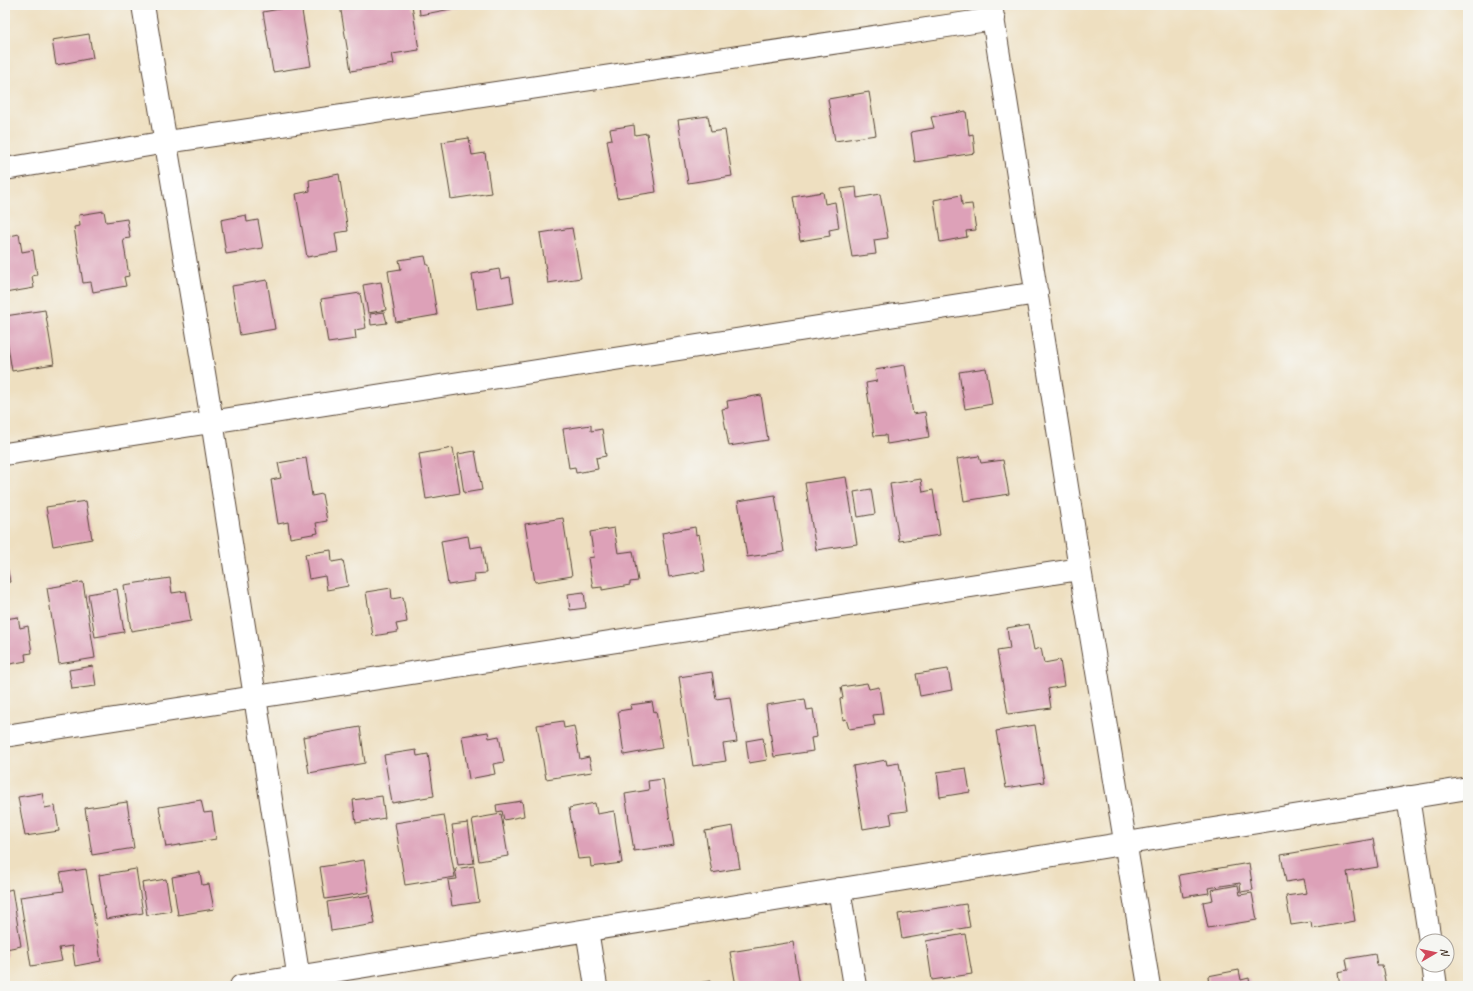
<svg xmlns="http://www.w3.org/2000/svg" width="1473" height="991" font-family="Caveat,sans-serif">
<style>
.building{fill:#dda1b8}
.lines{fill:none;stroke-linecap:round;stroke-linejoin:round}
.minor-casing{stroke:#564536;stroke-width:24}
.minor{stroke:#fff;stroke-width:22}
</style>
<rect width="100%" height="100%" fill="#f6f6f2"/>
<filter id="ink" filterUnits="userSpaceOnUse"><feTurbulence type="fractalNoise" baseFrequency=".025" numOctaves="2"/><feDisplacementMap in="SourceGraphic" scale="8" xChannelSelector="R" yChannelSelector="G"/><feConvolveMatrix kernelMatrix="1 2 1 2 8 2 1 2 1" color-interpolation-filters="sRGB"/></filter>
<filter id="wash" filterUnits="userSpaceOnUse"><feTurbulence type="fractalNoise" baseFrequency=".012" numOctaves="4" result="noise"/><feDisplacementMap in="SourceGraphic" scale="16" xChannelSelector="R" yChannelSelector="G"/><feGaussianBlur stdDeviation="0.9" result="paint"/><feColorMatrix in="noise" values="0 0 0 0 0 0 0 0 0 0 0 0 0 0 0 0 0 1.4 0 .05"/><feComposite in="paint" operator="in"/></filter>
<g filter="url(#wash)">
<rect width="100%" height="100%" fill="#eedfc0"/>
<g id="blocks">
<path class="building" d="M 301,5 L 311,66 L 273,72 L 263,12 Z
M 340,5 L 412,5 L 419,50 L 392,54 L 394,64 L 351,71 Z
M 419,5 L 455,5 L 456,8 L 420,15 Z
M 89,34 L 93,58 L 56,65 L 52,40 Z
M 5,50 L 10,78 L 5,79 Z
M 869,92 L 876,135 L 835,141 L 828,99 Z
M 966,111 L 969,135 L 973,134 L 975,153 L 915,162 L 911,132 L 934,128 L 931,117 Z
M 708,116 L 711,132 L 725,130 L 732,176 L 688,183 L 678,120 Z
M 634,125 L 635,135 L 647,133 L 656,192 L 617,198 L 607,140 L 612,139 L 610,129 Z
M 469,138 L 472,155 L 485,153 L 491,193 L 451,199 L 442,142 Z
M 339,174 L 348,231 L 335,233 L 338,252 L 307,257 L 296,194 L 310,191 L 309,180 Z
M 856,187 L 857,198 L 880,194 L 888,238 L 874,240 L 876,254 L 852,257 L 841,189 Z
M 823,192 L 825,204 L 835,202 L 839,228 L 829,230 L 830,236 L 800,241 L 793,197 Z
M 961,195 L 962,205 L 972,204 L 976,230 L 966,231 L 967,237 L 940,242 L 934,200 Z
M 104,211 L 106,222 L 127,219 L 130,238 L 123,239 L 129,276 L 124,277 L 126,286 L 93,292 L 91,282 L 83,283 L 74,227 L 80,226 L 79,215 Z
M 246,215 L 247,222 L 258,220 L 263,248 L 226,254 L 221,220 Z
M 572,228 L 581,278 L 548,283 L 540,233 Z
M 19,234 L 22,252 L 33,250 L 37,275 L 32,276 L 34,288 L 5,293 L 5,237 Z
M 425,256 L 427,265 L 429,265 L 437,315 L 396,322 L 388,271 L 401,269 L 399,260 Z
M 499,269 L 501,279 L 510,277 L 514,303 L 477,309 L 472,274 Z
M 267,280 L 275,329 L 240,335 L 232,286 Z
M 381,282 L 386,310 L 368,313 L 363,285 Z
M 360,293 L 366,328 L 355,330 L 356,339 L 328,343 L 321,299 Z
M 45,310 L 54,364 L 12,371 L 5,328 L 5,316 Z
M 384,312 L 387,323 L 371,325 L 370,314 Z
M 905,365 L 913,414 L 925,412 L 929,437 L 887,444 L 886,435 L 874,436 L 866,383 L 877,381 L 875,370 Z
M 986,368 L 992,404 L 965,409 L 959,372 Z
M 761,395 L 768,440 L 729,446 L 722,409 L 728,408 L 727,401 Z
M 591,425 L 591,431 L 602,429 L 606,456 L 596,458 L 598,469 L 576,473 L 575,467 L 569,468 L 563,429 Z
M 453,448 L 460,493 L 426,499 L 419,454 Z
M 475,451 L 482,490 L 464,493 L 458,454 Z
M 979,456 L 981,463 L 1003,460 L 1009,494 L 964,501 L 957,459 Z
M 306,458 L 312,496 L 322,494 L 327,521 L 316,523 L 318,533 L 290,538 L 288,522 L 278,524 L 271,480 L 281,478 L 278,463 Z
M 846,477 L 857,544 L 816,550 L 805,483 Z
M 921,479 L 923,492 L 933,490 L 940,535 L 899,541 L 890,484 Z
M 871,489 L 875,514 L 858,517 L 854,492 Z
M 775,495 L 784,552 L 747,557 L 738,501 Z
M 86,501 L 92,539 L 53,546 L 46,507 Z
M 563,518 L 572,576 L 535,582 L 525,524 Z
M 695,527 L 696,535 L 699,534 L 705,571 L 669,577 L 662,533 Z
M 614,528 L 618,553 L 633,551 L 638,581 L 630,582 L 630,585 L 602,590 L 602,587 L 593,588 L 588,558 L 594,557 L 590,532 Z
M 468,536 L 470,548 L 482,546 L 486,573 L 474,574 L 475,581 L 448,585 L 441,541 Z
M 331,550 L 332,562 L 343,560 L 348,586 L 327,590 L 325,576 L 309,579 L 305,554 Z
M 5,556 L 10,582 L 5,583 Z
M 170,578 L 172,593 L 186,591 L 191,621 L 131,631 L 124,585 Z
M 83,582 L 95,658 L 59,664 L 47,588 Z
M 391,588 L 392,599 L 403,597 L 407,622 L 396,624 L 398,632 L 373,636 L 366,592 Z
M 117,589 L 124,632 L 95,637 L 88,594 Z
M 584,592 L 586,608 L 570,610 L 568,594 Z
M 18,617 L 20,628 L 28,626 L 32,653 L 25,654 L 26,661 L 5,665 L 5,619 Z
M 1029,624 L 1034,650 L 1041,648 L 1044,663 L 1060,660 L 1064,686 L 1048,689 L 1051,708 L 1008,714 L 997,651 L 1010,649 L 1007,628 Z
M 93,666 L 96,686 L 72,689 L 69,670 Z
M 948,669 L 952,690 L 920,696 L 916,674 Z
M 712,672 L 716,699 L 730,697 L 737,742 L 723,744 L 726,761 L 693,766 L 679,677 Z
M 867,683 L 869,689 L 879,687 L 883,714 L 873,715 L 875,725 L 849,729 L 846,719 L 843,720 L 840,699 L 843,698 L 841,687 Z
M 805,699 L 807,710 L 813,709 L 817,737 L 811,738 L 813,751 L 774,757 L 766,705 Z
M 652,702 L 654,712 L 656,711 L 662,748 L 624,755 L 618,711 L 631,709 L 630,705 Z
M 563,721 L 564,728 L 574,726 L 580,759 L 589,757 L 592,772 L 546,779 L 537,725 Z
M 1035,725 L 1044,782 L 1006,788 L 996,731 Z
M 360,727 L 365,763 L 309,773 L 303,737 Z
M 488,732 L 489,738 L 499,736 L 504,762 L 493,764 L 495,774 L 469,779 L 462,736 Z
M 763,738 L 767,760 L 749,763 L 746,741 Z
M 416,750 L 417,756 L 428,754 L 434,796 L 392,803 L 384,755 Z
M 886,760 L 887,765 L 899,763 L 907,811 L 890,813 L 892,824 L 863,829 L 853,766 Z
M 966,768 L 970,792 L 940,797 L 937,772 Z
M 663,779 L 674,845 L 634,851 L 625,794 L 649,790 L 648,781 Z
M 42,793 L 45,808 L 55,806 L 59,831 L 25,836 L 18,797 Z
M 382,796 L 385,818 L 356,823 L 353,800 Z
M 201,800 L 204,813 L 212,812 L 216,839 L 166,847 L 159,807 Z
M 522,801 L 524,816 L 504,820 L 502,811 L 497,812 L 496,805 Z
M 127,802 L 134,848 L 92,855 L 85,808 Z
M 595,803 L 597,814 L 614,811 L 622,863 L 591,867 L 590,858 L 578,859 L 569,808 Z
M 501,814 L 508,856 L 479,861 L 472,819 Z
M 444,815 L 455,877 L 405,885 L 395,823 Z
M 468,823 L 474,863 L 458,865 L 452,825 Z
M 733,826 L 740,868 L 712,873 L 705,831 Z
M 1373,839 L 1378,867 L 1347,872 L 1355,921 L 1312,929 L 1311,922 L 1291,925 L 1286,896 L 1307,893 L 1304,879 L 1286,882 L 1281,855 Z
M 364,860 L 369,892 L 325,899 L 320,867 Z
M 1249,863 L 1253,890 L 1241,892 L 1240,883 L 1208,888 L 1209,893 L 1183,897 L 1179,875 Z
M 474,866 L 479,902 L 452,906 L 448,880 L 457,879 L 455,869 Z
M 86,869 L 101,961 L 75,966 L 72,946 L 59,948 L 62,961 L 31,966 L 20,897 L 64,891 L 60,873 Z
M 136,869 L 143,913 L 106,919 L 99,875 Z
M 200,872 L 202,885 L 209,884 L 214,909 L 178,915 L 172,877 Z
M 166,879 L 171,911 L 147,915 L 142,883 Z
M 1238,885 L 1240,895 L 1252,893 L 1257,920 L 1208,928 L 1203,902 L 1213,900 L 1211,890 Z
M 12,889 L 21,946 L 6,949 L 8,956 L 5,957 L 5,891 Z
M 370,895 L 375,924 L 331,931 L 327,902 Z
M 966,904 L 970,927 L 902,939 L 898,914 Z
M 965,934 L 972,974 L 932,980 L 926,941 Z
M 793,942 L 800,986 L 736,986 L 730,952 Z
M 1375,954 L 1377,965 L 1382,965 L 1386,986 L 1340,986 L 1338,972 L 1348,970 L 1346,959 Z
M 1239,970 L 1241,980 L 1249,978 L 1250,986 L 1209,986 L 1208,976 Z
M 711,981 L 712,986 L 684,986 L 684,985 Z"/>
</g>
</g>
<g filter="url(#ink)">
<use href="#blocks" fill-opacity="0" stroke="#564536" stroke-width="1"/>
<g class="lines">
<g class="minor-casing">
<path id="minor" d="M 143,5 L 212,421 L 300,986
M 991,5 L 1080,569 L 1149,986
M 5,169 L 167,142 L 994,19
M 5,454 L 1037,293
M 5,736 L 1080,569
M 1408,797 L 1430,941
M 839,889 L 855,986
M 587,930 L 596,986
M 1433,965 L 1436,986
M 241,986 L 1468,788"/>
</g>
<use href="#minor" class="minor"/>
</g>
</g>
<rect width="1473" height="991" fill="none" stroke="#f6f6f2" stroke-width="20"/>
<g transform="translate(1435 953) rotate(81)"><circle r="19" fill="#f6f6f2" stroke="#aba49d"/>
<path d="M0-3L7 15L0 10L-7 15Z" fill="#d1495b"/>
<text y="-6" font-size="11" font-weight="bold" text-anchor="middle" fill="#3b2a1e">N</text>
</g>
</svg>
